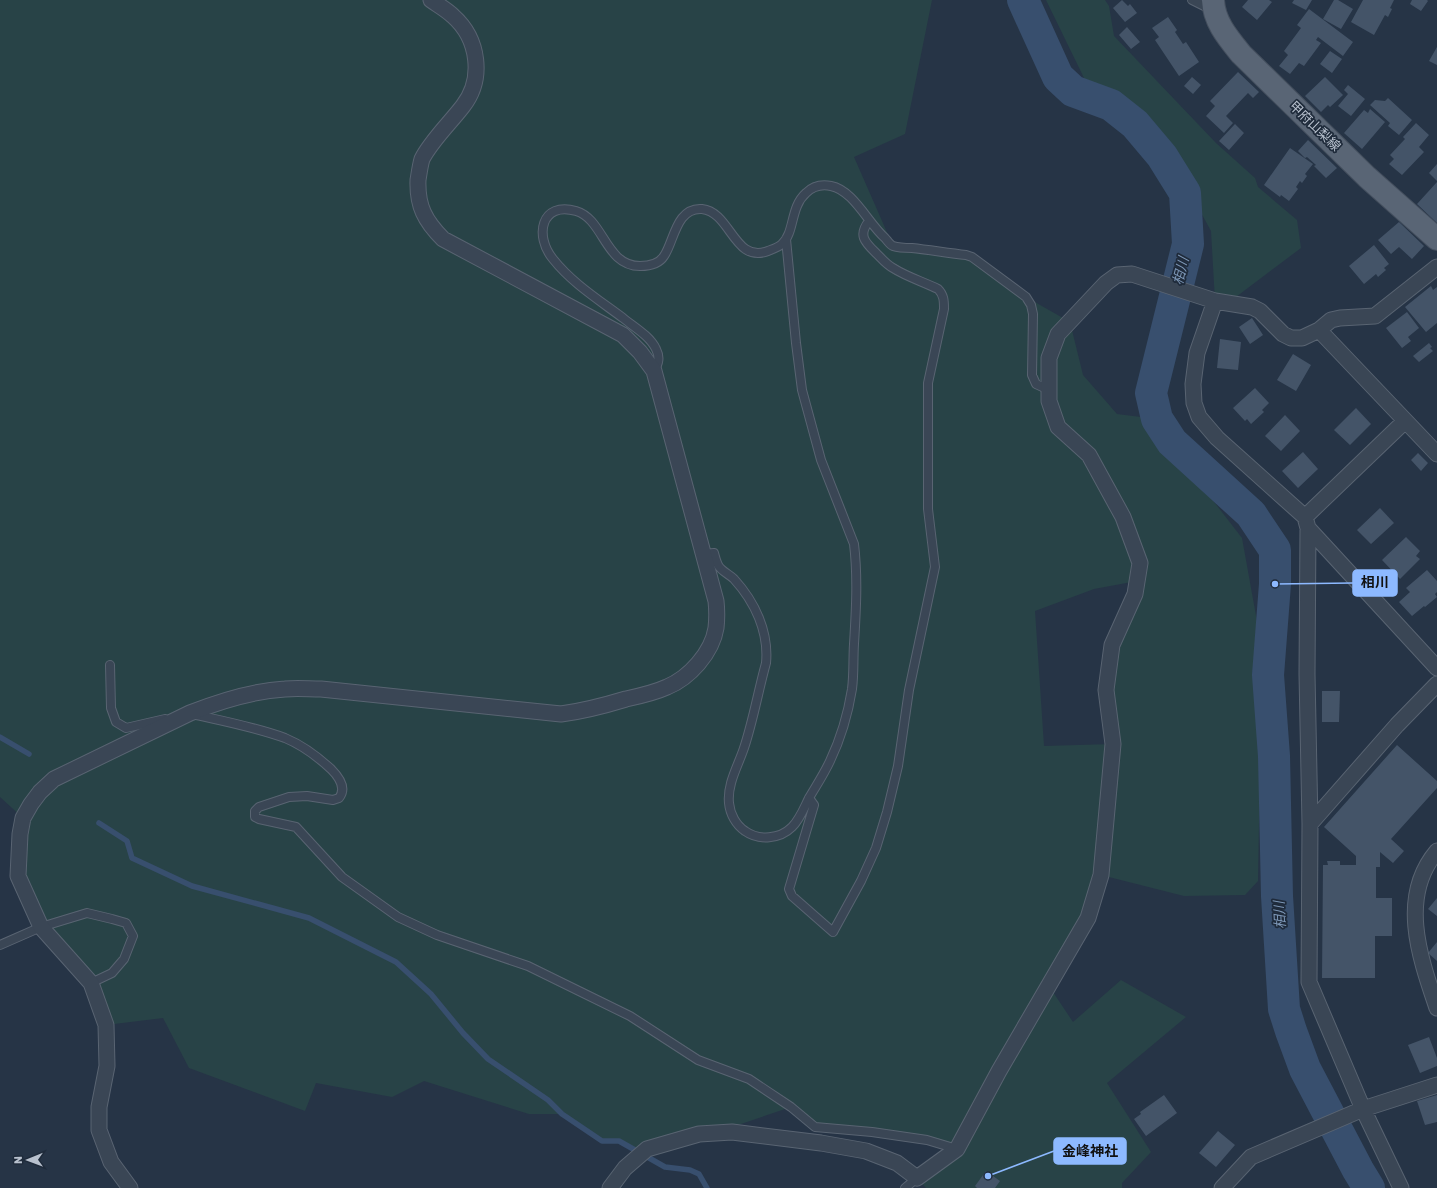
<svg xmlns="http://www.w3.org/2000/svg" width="1437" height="1188" font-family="Rubik,'Noto Sans JP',sans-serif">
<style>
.green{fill:#284347;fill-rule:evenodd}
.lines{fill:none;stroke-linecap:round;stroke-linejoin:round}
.stream{stroke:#384f6e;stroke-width:5.5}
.river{stroke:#384f6e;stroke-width:32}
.building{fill:#445468}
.service-casing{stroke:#596472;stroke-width:10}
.minor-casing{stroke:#596472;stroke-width:17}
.primary-casing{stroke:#444f5e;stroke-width:24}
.service{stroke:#3a4655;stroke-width:8}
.minor{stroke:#3a4655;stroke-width:15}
.primary{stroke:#596575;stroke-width:22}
.labels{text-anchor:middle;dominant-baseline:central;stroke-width:3.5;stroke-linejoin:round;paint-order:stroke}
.street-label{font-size:13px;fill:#b8c1ce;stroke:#1f2b3b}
.water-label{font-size:14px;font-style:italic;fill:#7d97b7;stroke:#1f2b3b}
.leader{fill:none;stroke:#8db9ff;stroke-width:1.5}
.callout-dot{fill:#8db9ff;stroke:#1f2b3b;stroke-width:1.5}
.callout{fill:#8db9ff;stroke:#8db9ff;stroke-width:1.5}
.callout-label{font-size:14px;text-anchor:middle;font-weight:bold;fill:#111}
</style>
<rect width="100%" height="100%" fill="#263446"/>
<path class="green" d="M 0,0 L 932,0 L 905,134 L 854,157 L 893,246 L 966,255 L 1026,297 L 1070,322 L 1083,375 L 1117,414 L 1149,418 L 1242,538 L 1262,649 L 1258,881 L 1245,895 L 1184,896 L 1101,875 L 1049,986 L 1073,1022 L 1121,980 L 1186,1017 L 1107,1083 L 1151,1152 L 1122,1183 L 1122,1188 L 926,1188 L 917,1178 L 957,1149 L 927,1140 L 815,1127 L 791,1107 L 732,1127 L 699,1130 L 653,1139 L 643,1155 L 619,1141 L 602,1141 L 562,1114 L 529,1114 L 424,1081 L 392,1097 L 316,1083 L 305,1111 L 189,1068 L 163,1018 L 106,1025 L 91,983 L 41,927 L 18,876 L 23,818 L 0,797 ZM 1137,581 L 1106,690 L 1113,744 L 1044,746 L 1035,611 L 1094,589 Z
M 1046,0 L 1105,0 L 1109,6 L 1114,36 L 1216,143 L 1255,178 L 1258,187 L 1297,220 L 1301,248 L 1228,303 L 1215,301 L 1211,231 L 1170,156 L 1127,109 L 1100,96 L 1085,80 Z"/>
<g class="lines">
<path class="stream" d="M 0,737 L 29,754
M 99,823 L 127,841 L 132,858 L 192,886 L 309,918 L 396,962 L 431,994 L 463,1033 L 488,1059 L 548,1100 L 562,1114 L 602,1141 L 619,1141 L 665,1167 L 690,1170 L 699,1174 L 707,1188"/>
<path class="river" d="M 1023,0 L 1058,77 L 1073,91 L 1111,105 L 1135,124 L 1162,156 L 1185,193 L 1188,244 L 1151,393 L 1157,419 L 1172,442 L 1251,514 L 1275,550 L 1275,584 L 1268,675 L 1274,756 L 1277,896 L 1284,1009 L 1291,1031 L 1305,1069 L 1358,1170 L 1369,1188"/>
</g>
<path class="building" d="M 1122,0 L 1128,6 L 1130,4 L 1137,13 L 1125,22 L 1113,8 Z
M 1248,0 L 1269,0 L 1272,2 L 1257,20 L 1242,7 Z
M 1294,0 L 1312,0 L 1306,10 L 1292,3 Z
M 1334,0 L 1338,0 L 1353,9 L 1341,29 L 1323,19 Z
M 1363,0 L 1394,0 L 1390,8 L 1392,9 L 1388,17 L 1385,15 L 1374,35 L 1351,22 Z
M 1412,0 L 1427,0 L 1428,1 L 1421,11 L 1410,4 Z
M 1309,9 L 1353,42 L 1343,56 L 1318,37 L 1316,40 L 1321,43 L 1304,66 L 1299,63 L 1290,74 L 1279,66 L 1288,55 L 1284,51 L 1301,28 L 1297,25 Z
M 1168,17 L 1177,30 L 1175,32 L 1183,44 L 1186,42 L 1199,62 L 1179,76 L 1155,40 L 1159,37 L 1152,28 Z
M 1127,27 L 1140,42 L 1131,49 L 1119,35 Z
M 1437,47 L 1437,65 L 1429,61 Z
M 1330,51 L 1342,59 L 1332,73 L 1320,64 Z
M 1238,72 L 1259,92 L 1253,98 L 1248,93 L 1226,116 L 1233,123 L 1224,133 L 1206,116 L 1215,106 L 1210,101 Z
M 1192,77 L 1201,85 L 1193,94 L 1184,86 Z
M 1325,77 L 1343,95 L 1330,107 L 1328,105 L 1321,112 L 1305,96 Z
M 1348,85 L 1365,99 L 1351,116 L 1338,106 L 1348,94 L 1344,90 Z
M 1388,98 L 1412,120 L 1399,135 L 1388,126 L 1390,123 L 1370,105 L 1375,100 L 1385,101 Z
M 1370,109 L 1385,122 L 1362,149 L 1344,133 L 1364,110 L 1368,113 Z
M 1416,123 L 1429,135 L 1419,147 L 1424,152 L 1402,175 L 1389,164 L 1394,159 L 1390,155 L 1405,139 L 1403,137 Z
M 1235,124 L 1244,133 L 1229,150 L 1219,141 Z
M 1308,140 L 1337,168 L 1326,178 L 1314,166 L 1316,165 L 1307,157 L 1305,158 L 1298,151 Z
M 1290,148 L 1313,164 L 1305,174 L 1307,176 L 1302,183 L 1300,181 L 1296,187 L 1298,189 L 1289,201 L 1281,195 L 1280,197 L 1264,185 Z
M 1437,164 L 1437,181 L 1429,173 Z
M 1437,182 L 1437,223 L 1417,204 Z
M 1399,222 L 1424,246 L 1412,259 L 1399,247 L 1391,254 L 1378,240 Z
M 1374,245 L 1389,264 L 1384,268 L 1386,270 L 1378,277 L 1376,274 L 1364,284 L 1349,266 Z
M 1431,286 L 1433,290 L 1437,287 L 1437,323 L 1426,332 L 1405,307 Z
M 1407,312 L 1419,328 L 1408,337 L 1411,341 L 1402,348 L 1386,328 Z
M 1252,318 L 1263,335 L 1250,344 L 1239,327 Z
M 1220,339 L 1241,342 L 1238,370 L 1217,368 Z
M 1429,343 L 1432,347 L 1430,348 L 1433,351 L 1419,362 L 1413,356 Z
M 1293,354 L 1311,365 L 1296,391 L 1277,380 Z
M 1255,388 L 1269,403 L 1262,410 L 1264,412 L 1251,424 L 1247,419 L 1245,421 L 1233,408 Z
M 1356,408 L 1371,424 L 1350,445 L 1334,430 Z
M 1285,415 L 1300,431 L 1281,451 L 1265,436 Z
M 1303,452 L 1318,469 L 1298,488 L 1282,471 Z
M 1418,453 L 1428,463 L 1421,471 L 1411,460 Z
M 1380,508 L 1394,523 L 1371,544 L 1357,530 Z
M 1406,537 L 1420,551 L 1416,556 L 1420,559 L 1400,579 L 1382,560 Z
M 1427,570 L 1437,581 L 1437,592 L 1435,594 L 1437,597 L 1425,607 L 1424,606 L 1412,616 L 1399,602 L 1410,592 L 1406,588 Z
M 1322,691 L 1340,691 L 1339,722 L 1322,722 Z
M 1397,745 L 1437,781 L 1437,788 L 1391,839 L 1404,851 L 1393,863 L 1380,852 L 1380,867 L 1376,867 L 1376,898 L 1392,898 L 1392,936 L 1375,936 L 1375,978 L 1322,978 L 1323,865 L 1328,865 L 1327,861 L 1340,861 L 1340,865 L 1356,865 L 1356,856 L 1324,827 Z
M 1437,898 L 1437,916 L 1428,909 Z
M 1437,942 L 1437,961 L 1428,953 Z
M 1429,1037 L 1437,1058 L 1437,1066 L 1420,1073 L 1408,1045 Z
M 1164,1095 L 1177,1113 L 1146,1136 L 1134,1119 L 1141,1114 L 1140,1112 Z
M 1437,1095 L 1437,1122 L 1425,1125 L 1417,1101 Z
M 1218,1131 L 1235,1145 L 1216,1167 L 1199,1153 Z
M 986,1171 L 1000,1181 L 995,1188 L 977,1188 L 975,1186 Z"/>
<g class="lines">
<g class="service-casing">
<path id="service" d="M 1192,0 L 1212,10
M 654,371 C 659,363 660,357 656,349 C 650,336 634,327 623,318 C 599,300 572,283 553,259 C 534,236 541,201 576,211 C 604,219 605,266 640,266 C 649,266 659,264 664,256 C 674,242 676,207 702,209 C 731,212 734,264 768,251 C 773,249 779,247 782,244 C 795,232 790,207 806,193 C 813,186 821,184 831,186 C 853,190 868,223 885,238 C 887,240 890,245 893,246 C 899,248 907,248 912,248 C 930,250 948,253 966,255 L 972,257 L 1026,297 L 1031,305 L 1033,314 L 1032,375 L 1036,384 L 1049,390
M 704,554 L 714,553 C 715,557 716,561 718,565 C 721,571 729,574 734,579 C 755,602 769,632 766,663 C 758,692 753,721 744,748 C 738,766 727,784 729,803 C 730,814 736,825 745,831 C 759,841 780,839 792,827 C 800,819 804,808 809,798 C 816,786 824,774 830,761 C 841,738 848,714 852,689 C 854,674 853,659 854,644 C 856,611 858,577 854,544 L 821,460 L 802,390 L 796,343 L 786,239
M 110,665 L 111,708 L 116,722 L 126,728 L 165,719
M 192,714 C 223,721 255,727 285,738 C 302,745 318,757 331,769 C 339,777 347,788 339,798 L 333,800 L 307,796 L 289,797 L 259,807 L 255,811 L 255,817 L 259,819 L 296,827 L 342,877 L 398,917 L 437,935 L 528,966 L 630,1016 L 698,1060 L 749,1079 L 791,1107 L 815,1127 L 872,1132 L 927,1140 L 957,1149
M 809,798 L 814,805 L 789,889 L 792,896 L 833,932 L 861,881 L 876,848 L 887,812 L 898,766 L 909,690 L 935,567 L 928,509 L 928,383 L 944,309 C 944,301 944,295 938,289 C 924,282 907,277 893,268 C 887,265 882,259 877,254 C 866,243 857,236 869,221
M 0,945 L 41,927 L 87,913 L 112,919 L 126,923 L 133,936 L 124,959 L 112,973 L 91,983
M 905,1188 L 917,1178"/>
</g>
<g class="minor-casing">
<path id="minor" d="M 1437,267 L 1375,316 L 1340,318 L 1331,320 L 1319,330 L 1302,338 L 1291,338 L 1283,334 L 1260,311 L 1252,307 L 1215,301 L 1197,353 L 1193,384 L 1194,403 L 1199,417 L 1217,438 L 1305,517 L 1308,528 L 1437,668
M 1319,330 L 1437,454
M 1305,517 L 1405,421
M 1308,528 L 1307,674 L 1310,824 L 1309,982 L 1363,1109 L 1401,1188
M 1310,824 L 1397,725 L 1437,684
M 1437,851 C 1398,897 1420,958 1437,1008
M 130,1188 L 111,1162 L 99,1130 L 99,1107 L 107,1066 L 106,1025 L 91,983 L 41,927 L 18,876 L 20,834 L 23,818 L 31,804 L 40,792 L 54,779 L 190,713 C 220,701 252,691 285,689 C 297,688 309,689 321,689 L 561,714 C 584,711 603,706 626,699 C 640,696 654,693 667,687 C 689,678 712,653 716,628 C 717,619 717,610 716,601 L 654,371 L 640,352 L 623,335 L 443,239 C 425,221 417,206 418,180 C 419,174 420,166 422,159 C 431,141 450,123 463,106 C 484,79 479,39 453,16 C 447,10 438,5 431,0
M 610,1188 L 625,1168 L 647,1149 L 699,1134 L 732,1132 L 821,1143 L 866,1151 L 897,1163 L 917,1178 L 957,1149 L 999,1071 L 1088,918 L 1101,875 L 1113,744 L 1106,690 L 1112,645 L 1135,594 L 1140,563 L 1123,517 L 1089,455 L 1058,427 L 1049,401 L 1049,358 L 1058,334 L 1106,283 L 1117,275 L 1132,274 L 1215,301
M 1222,1188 L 1251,1157 L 1363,1109 L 1437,1085"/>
</g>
<g class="primary-casing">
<path id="primary" d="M 1213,0 C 1214,22 1228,38 1241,54 L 1367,177 L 1437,239"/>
</g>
<use href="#service" class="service"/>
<use href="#minor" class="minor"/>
<use href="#primary" class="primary"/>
</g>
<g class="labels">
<g class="street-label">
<text transform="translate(1315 126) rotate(44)">甲府山梨線</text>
</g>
<g class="water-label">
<text transform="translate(1181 271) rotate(-76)">相川</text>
<text transform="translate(1280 915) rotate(-93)">相川</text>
</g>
</g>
<path class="leader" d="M1275 584L1353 583M988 1176L1054 1151"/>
<g class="callout-dot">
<circle cx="1275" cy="584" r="4"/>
<circle cx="988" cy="1176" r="4"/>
</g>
<g class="callout">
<rect x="1353" y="570" width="44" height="26" rx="4"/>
<rect x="1054" y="1138" width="72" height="26" rx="4"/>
</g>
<g class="callout-label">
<text x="1375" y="587">相川</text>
<text x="1090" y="1156">金峰神社</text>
</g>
<g transform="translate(28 1160) rotate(269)" stroke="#1f2b3b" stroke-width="3" paint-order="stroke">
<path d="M0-3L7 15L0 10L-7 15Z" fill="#b8c1ce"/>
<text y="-6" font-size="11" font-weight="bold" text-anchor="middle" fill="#b8c1ce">N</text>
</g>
</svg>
